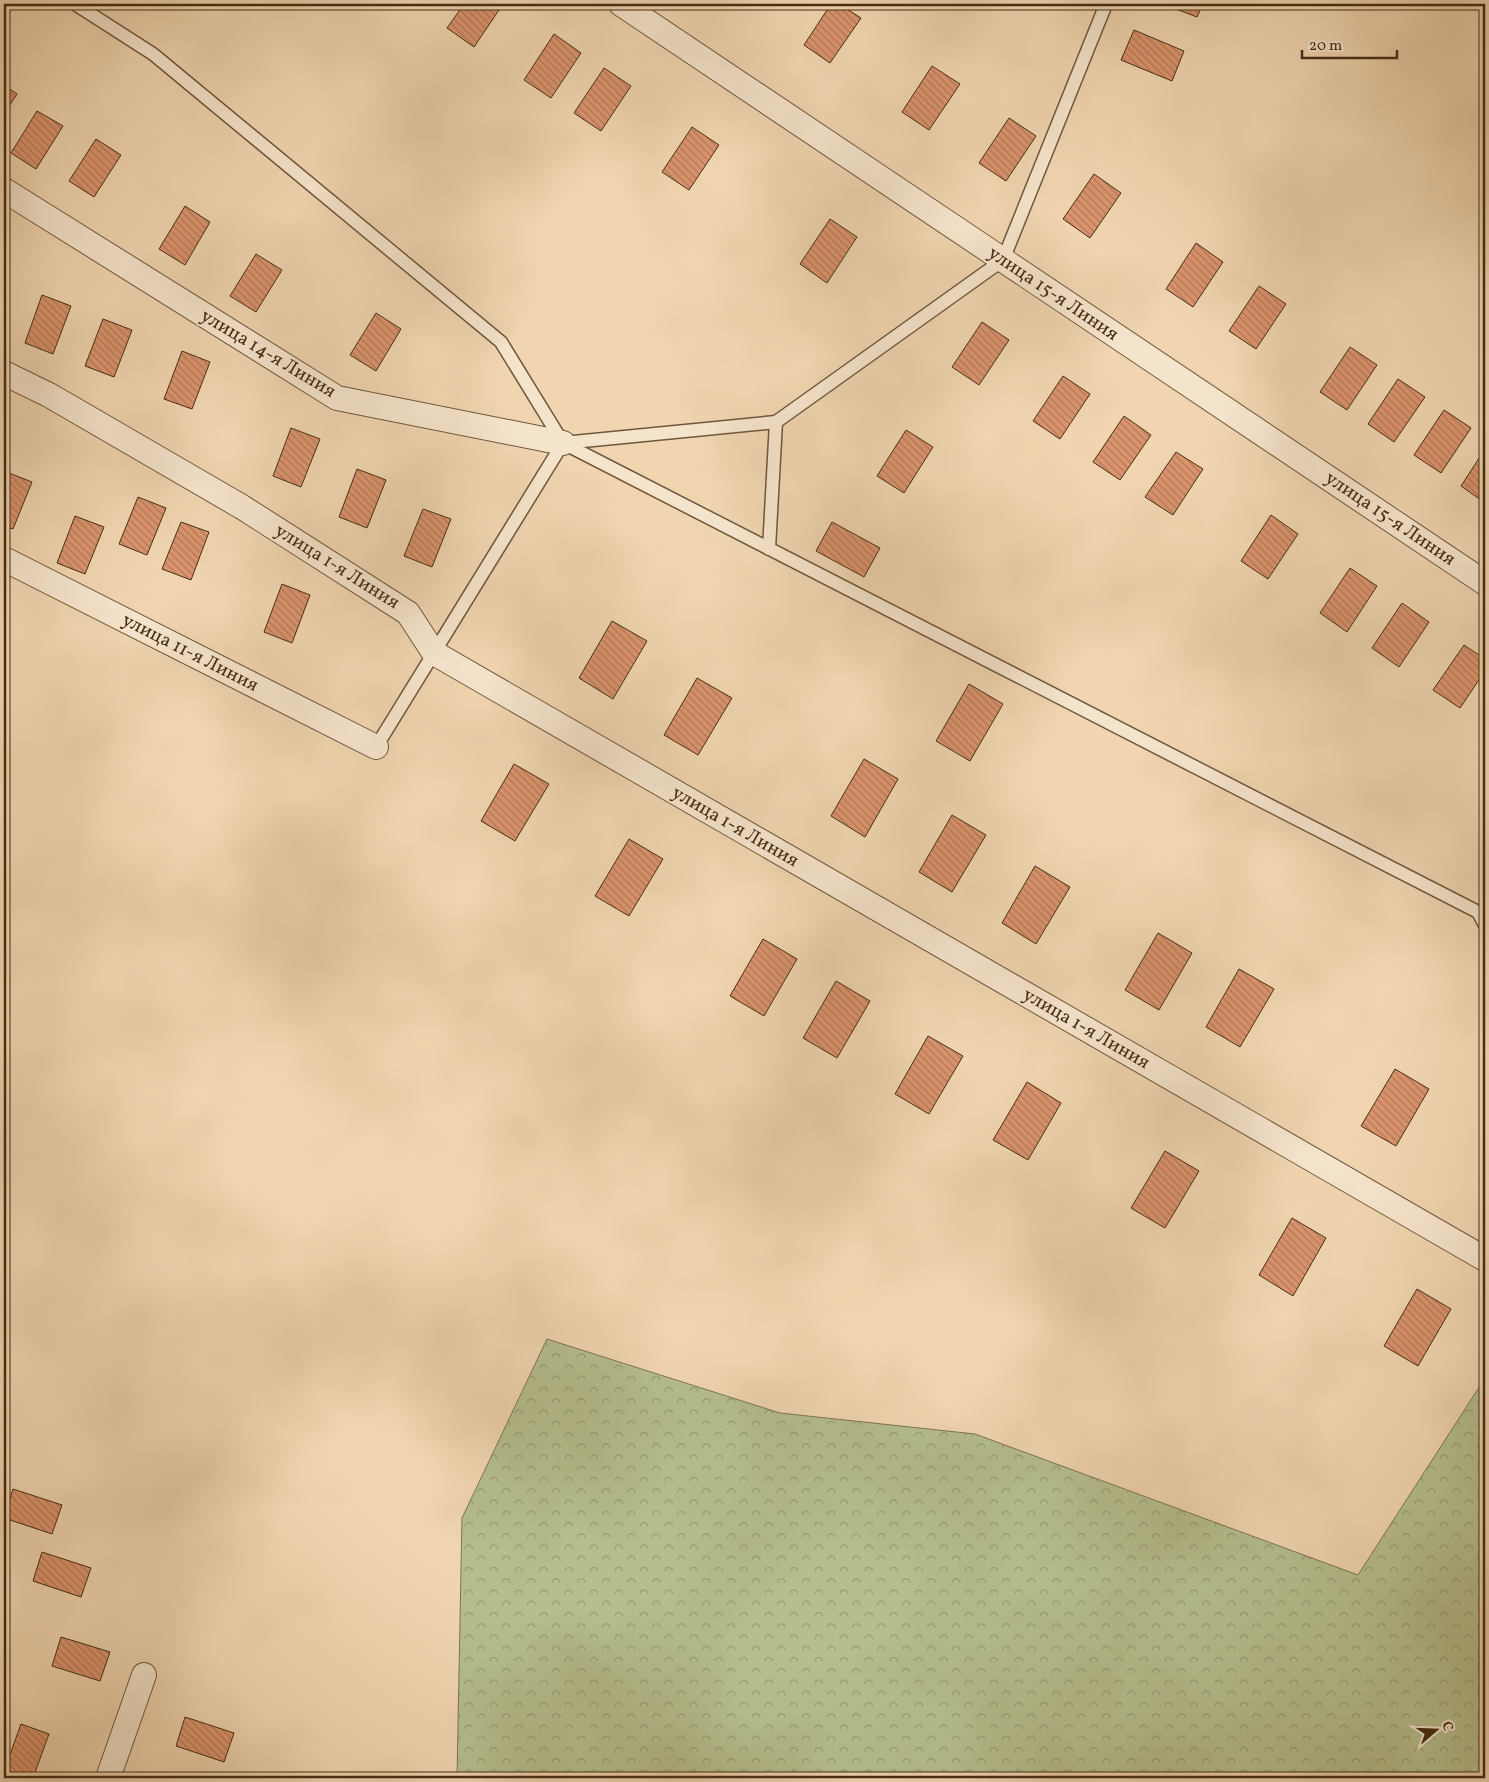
<svg xmlns="http://www.w3.org/2000/svg" width="1489" height="1782" font-family="Vollkorn,serif">
<style>
.forest{fill:url(#forest-crowns);stroke:#7d7651}
.building{fill:url(#building-back-hatch);stroke:#452d14}
.lines{fill:none;stroke-linecap:round;stroke-linejoin:round}
.lane-casing{stroke:#70573b;stroke-width:15}
.street-casing{stroke:#70573b;stroke-width:26}
.lane{stroke:#f5e4cc;stroke-width:12}
.street{stroke:#f5e4cc;stroke-width:24}
.labels{text-anchor:middle;dominant-baseline:central;stroke-width:4;stroke-linejoin:round;paint-order:stroke}
.street-label{font-size:19px;fill:#452d14;stroke:#f5e4cc}
</style>
<defs>
<pattern id="forest-crowns" width="20" height="18" patternUnits="userSpaceOnUse" patternTransform="scale(1.25)"><rect width="20" height="18" fill="#b5be8e"/><path d="M2 6a3 3 0 1 1 6 0M12 15a3 3 0 1 1 6 0" fill="none" stroke="#959b73"/></pattern>
<pattern id="building-back-hatch" width="6" height="6" patternUnits="userSpaceOnUse" patternTransform="scale(1.25)"><rect width="6" height="6" fill="#db946d"/><path d="M-1 5l2 2M0 0l6 6M5-1l2 2" fill="none" stroke="#b37958"/></pattern>
</defs>
<rect width="100%" height="100%" fill="#f0d5b0"/>
<filter id="stains"><feTurbulence type="fractalNoise" baseFrequency=".004" numOctaves="4"/><feColorMatrix values="0 0 0 0 .2 0 0 0 0 .09 0 0 0 0 .02 0 0 0 .5 -.17"/></filter>
<radialGradient id="worn" r=".72"><stop offset=".6" stop-color="#630" stop-opacity="0"/><stop offset="1" stop-color="#630" stop-opacity=".3"/></radialGradient>
<path class="forest" d="M 547,1339 L 780,1413 L 975,1434 L 1358,1575 L 1485,1378 L 1485,1778 L 457,1778 L 462,1518 Z"/>
<path class="building" d="M 464,4 L 503,4 L 474,47 L 447,28 Z
M 831,4 L 839,4 L 861,18 L 830,63 L 804,45 Z
M 1163,4 L 1203,4 L 1197,17 Z
M 1134,30 L 1184,51 L 1172,81 L 1121,60 Z
M 554,34 L 581,53 L 551,98 L 524,80 Z
M 932,66 L 960,84 L 929,130 L 902,112 Z
M 604,68 L 631,86 L 601,131 L 574,113 Z
M 4,85 L 17,94 L 4,114 Z
M 37,111 L 63,126 L 36,169 L 11,153 Z
M 1009,118 L 1036,136 L 1006,181 L 979,163 Z
M 692,127 L 719,145 L 689,190 L 662,172 Z
M 96,139 L 121,155 L 94,197 L 69,181 Z
M 1094,174 L 1121,193 L 1090,238 L 1063,219 Z
M 185,206 L 210,222 L 185,265 L 159,249 Z
M 830,219 L 857,237 L 827,283 L 800,264 Z
M 1196,243 L 1223,262 L 1193,307 L 1166,289 Z
M 256,254 L 282,270 L 256,312 L 230,296 Z
M 1259,286 L 1286,304 L 1256,349 L 1229,331 Z
M 42,295 L 71,306 L 53,354 L 25,343 Z
M 376,313 L 401,329 L 376,371 L 350,355 Z
M 103,319 L 132,330 L 114,377 L 85,366 Z
M 982,322 L 1009,340 L 979,385 L 952,367 Z
M 1350,347 L 1377,365 L 1347,410 L 1320,392 Z
M 182,351 L 210,362 L 192,409 L 164,399 Z
M 1063,376 L 1090,394 L 1060,439 L 1033,421 Z
M 1398,379 L 1425,397 L 1394,442 L 1368,424 Z
M 1444,410 L 1471,428 L 1441,473 L 1414,455 Z
M 1124,416 L 1151,435 L 1120,480 L 1093,462 Z
M 291,428 L 320,439 L 301,487 L 273,476 Z
M 906,430 L 933,447 L 904,493 L 877,476 Z
M 1485,449 L 1485,503 L 1461,486 Z
M 1176,452 L 1203,469 L 1173,515 L 1145,497 Z
M 357,469 L 386,480 L 367,528 L 339,517 Z
M 4,471 L 32,482 L 13,529 L 4,526 Z
M 138,497 L 166,508 L 147,555 L 119,544 Z
M 423,509 L 451,519 L 432,567 L 404,556 Z
M 1271,515 L 1298,534 L 1268,579 L 1241,561 Z
M 75,516 L 104,527 L 85,574 L 57,563 Z
M 181,522 L 209,532 L 191,580 L 162,569 Z
M 832,522 L 880,548 L 864,577 L 816,551 Z
M 1350,568 L 1377,586 L 1347,632 L 1320,613 Z
M 282,584 L 310,595 L 292,643 L 264,632 Z
M 1402,603 L 1429,622 L 1399,667 L 1372,648 Z
M 612,621 L 647,641 L 613,699 L 579,678 Z
M 1464,645 L 1485,659 L 1485,671 L 1460,708 L 1433,690 Z
M 697,678 L 732,698 L 698,755 L 664,735 Z
M 969,684 L 1003,704 L 970,761 L 936,741 Z
M 864,759 L 898,779 L 865,837 L 831,816 Z
M 514,764 L 549,784 L 515,841 L 481,821 Z
M 952,815 L 986,835 L 952,892 L 919,872 Z
M 629,839 L 663,859 L 629,916 L 595,896 Z
M 1035,866 L 1070,887 L 1036,944 L 1002,923 Z
M 1158,933 L 1192,953 L 1159,1010 L 1125,990 Z
M 763,939 L 797,959 L 764,1016 L 730,996 Z
M 1239,969 L 1274,989 L 1240,1047 L 1206,1027 Z
M 836,981 L 870,1001 L 837,1058 L 803,1038 Z
M 928,1036 L 963,1056 L 929,1114 L 895,1094 Z
M 1395,1069 L 1429,1089 L 1396,1146 L 1361,1126 Z
M 1027,1082 L 1061,1103 L 1028,1160 L 993,1140 Z
M 1165,1151 L 1199,1171 L 1165,1228 L 1131,1208 Z
M 1292,1218 L 1326,1238 L 1293,1296 L 1259,1275 Z
M 1417,1289 L 1451,1309 L 1418,1366 L 1384,1346 Z
M 13,1489 L 62,1505 L 52,1534 L 4,1518 Z
M 42,1552 L 91,1568 L 81,1597 L 33,1581 Z
M 61,1637 L 110,1652 L 100,1681 L 52,1666 Z
M 185,1717 L 234,1733 L 224,1762 L 176,1746 Z
M 21,1724 L 49,1734 L 33,1778 L 21,1778 L 4,1771 Z"/>
<g class="lines">
<g class="lane-casing">
<path id="lane" d="M 75,4 L 153,54 L 501,342 L 563,443 L 1478,912 L 1485,925
M 769,549 L 776,422
M 376,747 L 563,443 L 776,422 L 1003,260 L 1106,4"/>
</g>
<g class="street-casing">
<path id="street" d="M 621,4 L 1485,583
M 4,190 L 337,398 L 563,443
M 4,373 L 49,395 L 242,507 L 408,613 L 434,653 L 1485,1259
M 4,559 L 376,747
M 108,1778 L 144,1675"/>
</g>
<use href="#lane" class="lane"/>
<use href="#street" class="street"/>
</g>
<g class="labels">
<g class="street-label">
<text transform="translate(1053 294) rotate(34)">улица 15-я Линия</text>
<text transform="translate(268 354) rotate(31)">улица 14-я Линия</text>
<text transform="translate(1390 519) rotate(34)">улица 15-я Линия</text>
<text transform="translate(337 567) rotate(32)">улица 1-я Линия</text>
<text transform="translate(190 653) rotate(27)">улица 11-я Линия</text>
<text transform="translate(735 827) rotate(30)">улица 1-я Линия</text>
<text transform="translate(1086 1029) rotate(30)">улица 1-я Линия</text>
</g>
</g>
<rect width="1489" height="1782" fill="none" stroke="#f0d5b0" stroke-width="20"/>
<rect x="5" y="5" width="1479" height="1772" fill="none" stroke="#452d14" stroke-width="2.5"/>
<rect x="10" y="10" width="1469" height="1762" fill="none" stroke="#452d14"/>
<g transform="translate(1436 1730) rotate(71)" stroke="#f5e4cc" stroke-width="4" paint-order="stroke">
<path d="M0-4L9 19L0 12L-9 19Z" fill="#452d14"/>
<text y="-8" font-size="14" font-weight="bold" text-anchor="middle" fill="#452d14">С</text>
</g>
<path d="M1302 50v8h95v-8" fill="none" stroke="#452d14" stroke-width="2.5"/>
<text x="1309" y="50" font-size="15" fill="#452d14" stroke="#f5e4cc" stroke-width="4" paint-order="stroke">20 m</text>
<rect width="100%" height="100%" filter="url(#stains)"/>
<rect width="100%" height="100%" fill="url(#worn)"/>
</svg>
